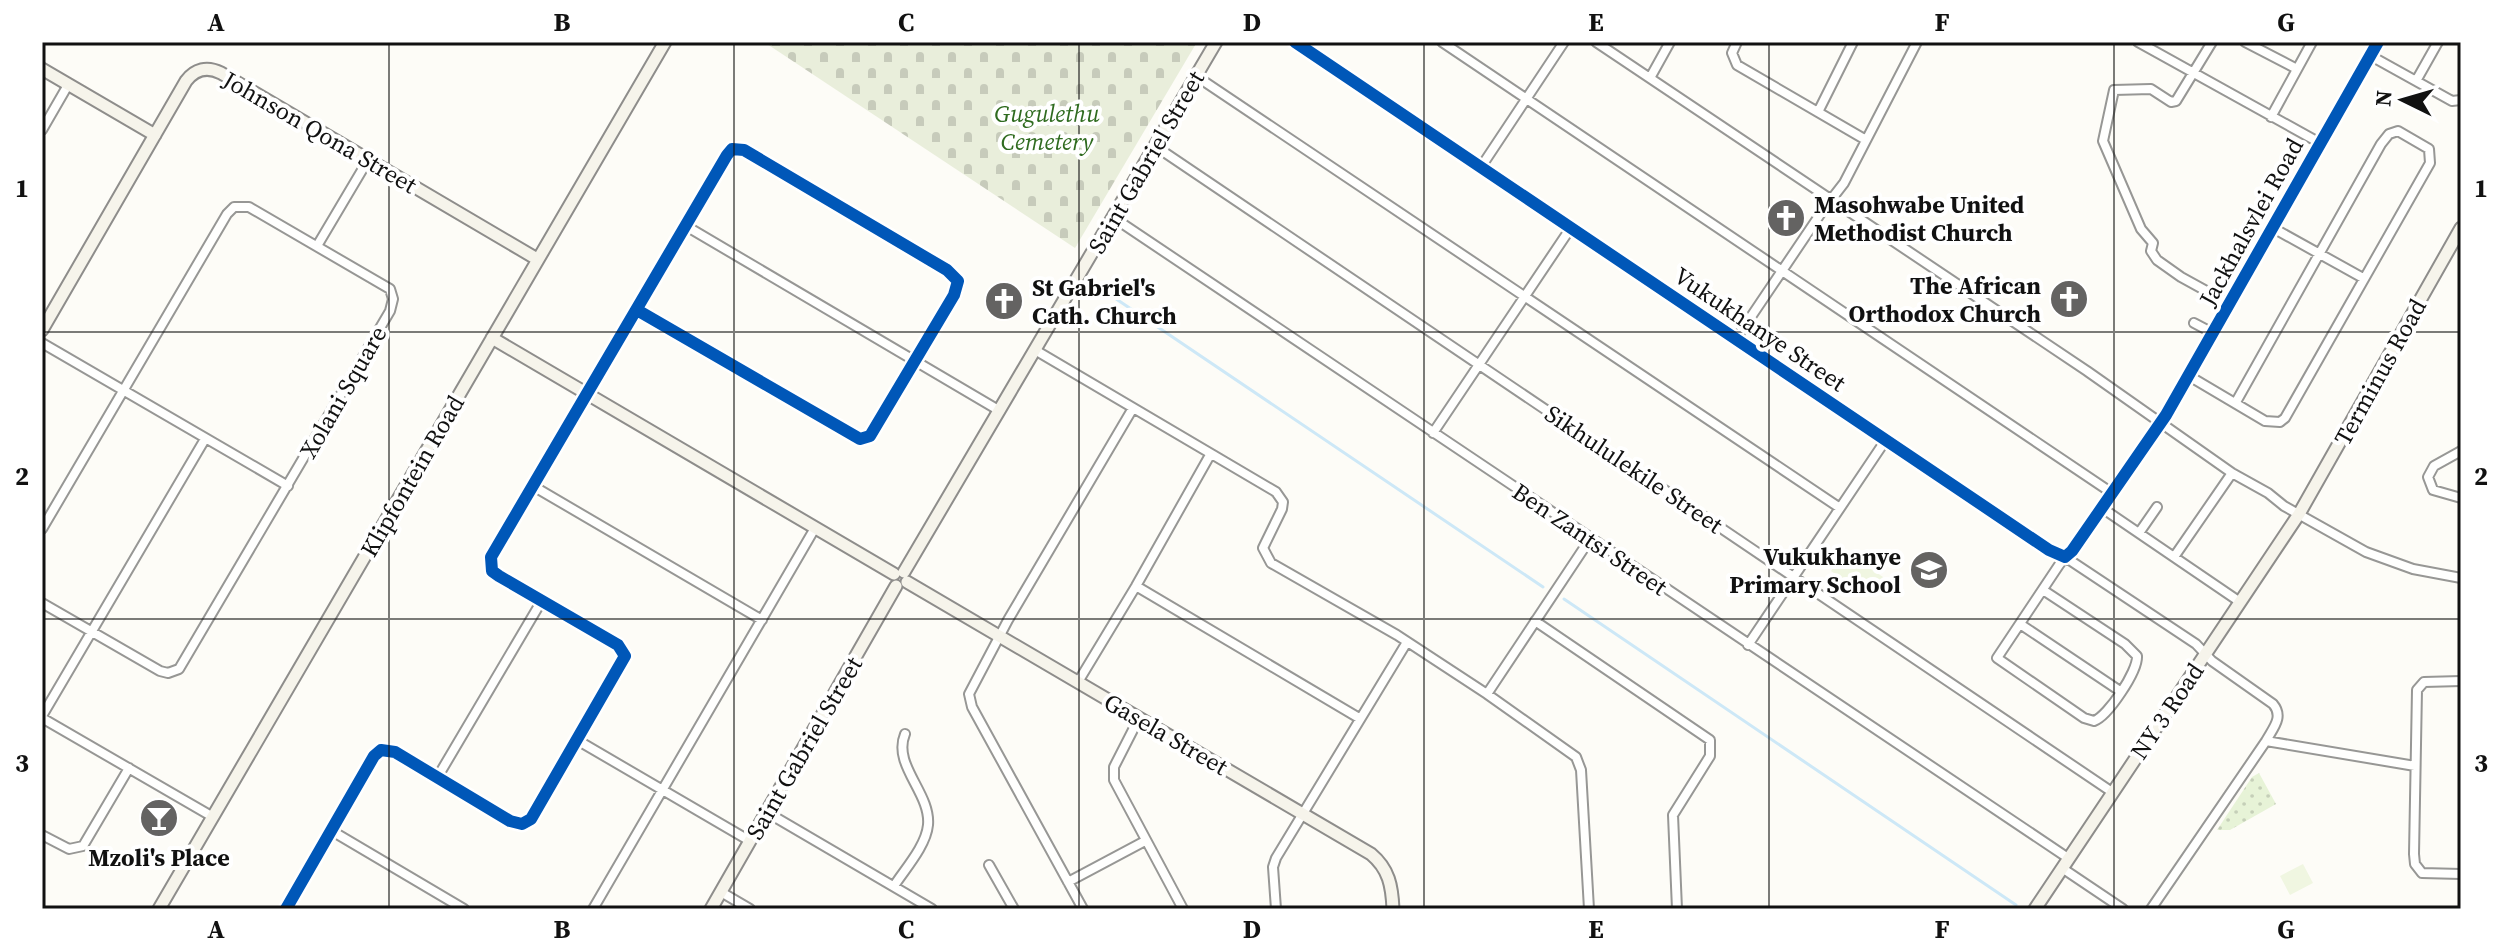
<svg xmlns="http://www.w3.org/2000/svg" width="2503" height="951" font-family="'Source Serif 4',serif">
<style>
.cemetery{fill:url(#cemetery-stones)}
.park{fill:url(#park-dots)}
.pitch{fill:#f0f6e1}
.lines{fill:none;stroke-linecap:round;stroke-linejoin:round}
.stream{stroke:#cde8f7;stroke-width:3}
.street-casing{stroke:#979795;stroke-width:12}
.secondary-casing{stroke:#8e8d8b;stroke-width:15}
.street{stroke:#fffffe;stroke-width:8}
.secondary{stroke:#f6f4eb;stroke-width:11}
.cycleway-casing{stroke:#fff;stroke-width:17}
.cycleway{stroke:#0057b8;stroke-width:12}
.grid{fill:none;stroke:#111;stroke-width:2;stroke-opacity:0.55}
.labels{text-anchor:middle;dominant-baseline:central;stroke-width:8;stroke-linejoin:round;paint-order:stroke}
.park-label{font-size:24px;font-style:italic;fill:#2f6b1f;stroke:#fff}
.street-label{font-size:24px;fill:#111;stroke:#fff}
.poi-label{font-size:24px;font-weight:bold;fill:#111;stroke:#fff;text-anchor:start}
.neatline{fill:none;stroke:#111;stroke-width:3}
.grid-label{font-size:26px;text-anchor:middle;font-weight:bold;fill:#111}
</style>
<defs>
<pattern id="cemetery-stones" width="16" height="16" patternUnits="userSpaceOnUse" patternTransform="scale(2)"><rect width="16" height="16" fill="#e9eedb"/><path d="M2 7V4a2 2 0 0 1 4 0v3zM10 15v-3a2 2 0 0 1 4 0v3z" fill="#c7cbbb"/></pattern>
<pattern id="park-dots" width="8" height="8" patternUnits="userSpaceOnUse" patternTransform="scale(2)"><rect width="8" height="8" fill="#e7f3d7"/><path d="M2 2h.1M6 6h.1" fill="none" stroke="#c5cfb8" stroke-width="1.8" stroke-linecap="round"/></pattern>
</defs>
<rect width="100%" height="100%" fill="#fdfcf7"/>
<path class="cemetery" d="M 764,42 L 1197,42 L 1075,248 Z"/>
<path class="park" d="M 2259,773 L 2276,804 L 2230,830 L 2217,830 L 2252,777 Z"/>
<path class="pitch" d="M 1844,551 L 1883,577 L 1870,597 L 1831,571 Z
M 2303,864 L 2313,883 L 2290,895 L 2280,876 Z"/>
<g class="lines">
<path class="stream" d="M 1094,284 L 1543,587
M 1564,599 L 2016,905"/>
<g class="street-casing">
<path id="street" d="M 1295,42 L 2049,550 L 2065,557 L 2072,551 L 2166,415 L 2378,42
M 1442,42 L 2112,493
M 1596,42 L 2087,371 L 2232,473 L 2268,493 L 2284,506 L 2366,552 L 2413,569 L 2461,578
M 1737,42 L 1732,53 L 1737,65 L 1866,140
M 2138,42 L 2320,143
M 2212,42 L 2176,101 L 2171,102 L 2151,89 L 2114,90 L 2103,141 L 2141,229 L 2153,243 L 2151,251 L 2157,260 L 2181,277 L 2230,304
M 2245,42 L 2297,69
M 2371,56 L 2452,101 L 2461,100
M 1196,76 L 1840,508
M 1650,78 L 1670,42
M 2416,81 L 2438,42
M 1818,112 L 1853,42
M 2271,117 L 2312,42
M 42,130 L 68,85
M 1155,146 L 2112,792
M 1481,167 L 1564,42
M 1114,218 L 2068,858
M 686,226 L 1000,411
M 2273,228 L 2363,278
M 317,246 L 368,160
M 2194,323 L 2213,333
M 1736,339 L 1823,210 L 1844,183 L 1917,42
M 42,343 L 288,486
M 1035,350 L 1276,492 L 1283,502 L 1282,509 L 1263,548 L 1271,563 L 1397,635 L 1487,694 L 1576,757 L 1581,770 L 1589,909
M 2189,376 L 2265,421 L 2280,422 L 2285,418 L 2430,163 L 2429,149 L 2398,131 L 2389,134 L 2381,144 L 2236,402
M 1433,433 L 1570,229
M 2461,451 L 2434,466 L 2428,477 L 2433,490 L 2461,498
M 533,486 L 762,620
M 2102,508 L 2240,602
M 42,529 L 227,214 L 234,207 L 249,207 L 390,289 L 393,299 L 390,311 L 179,669 L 168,673 L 160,671 L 42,603
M 2139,533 L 2157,507
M 2174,557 L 2232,473
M 1136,586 L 1359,718
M 2043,590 L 2125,644 L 2137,656 C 2138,671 2108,716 2094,721 L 2084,718 L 1997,658 L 2059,565 L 2065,557 L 2196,644 L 2212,661 L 2273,704 C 2284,717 2273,728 2266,741 L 2151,909
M 1535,621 L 1710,740 L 1710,756 L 1673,815 L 1677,909
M 2020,624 L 2120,691
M 1748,645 L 1885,441
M 2461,681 L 2424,682 L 2417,690 L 2414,854 L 2415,864 L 2422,873 L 2461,874
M 1078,682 L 1136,586 L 1210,455
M 1487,694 L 1590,539
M 42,716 L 205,439
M 42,718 L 213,817
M 1139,718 L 1114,767 L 1114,780 L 1183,909
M 577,740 L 750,841
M 2266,741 L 2415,766
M 437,778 L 541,602
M 768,813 L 932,909
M 332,831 L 464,909
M 42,835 L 69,849 L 83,846 L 129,768
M 989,865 L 1014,909
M 2062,868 L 2123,909
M 1068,882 L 1145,841
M 894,886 C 905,869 926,846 928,825 C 931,793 892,765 905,734
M 721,892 L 750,909
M 286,909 L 374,756 L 381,750 L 395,752 L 510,821 L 522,824 L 531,819 L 625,656 L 618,645 L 499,576 L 492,571 L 491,557 L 727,155 L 732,149 L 744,150 L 947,270 L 958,281 L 954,295 L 870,436 L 860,439 L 637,310
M 593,909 L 815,528
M 1083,909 L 972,707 L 969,694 L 1008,620 L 1133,408
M 1276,909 L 1273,867 L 1276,858 L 1407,642"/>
</g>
<g class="secondary-casing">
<path id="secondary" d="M 42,69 L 155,135
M 42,330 L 186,81 C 195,69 207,66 221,73 L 537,259
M 492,338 L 894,574
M 904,572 L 1216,42
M 907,582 L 1371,854 C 1389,869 1392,886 1393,909
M 159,909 L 665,42
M 711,909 L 896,586
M 2035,909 L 2299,514 L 2461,228"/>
</g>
<use href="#street" class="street"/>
<use href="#secondary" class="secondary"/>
<g class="cycleway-casing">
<path id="cycleway" d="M 1295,42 L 2049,550 L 2065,557 L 2072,551 L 2166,415 L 2378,42
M 286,909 L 374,756 L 381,750 L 395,752 L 510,821 L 522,824 L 531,819 L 625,656 L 618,645 L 499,576 L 492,571 L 491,557 L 727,155 L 732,149 L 744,150 L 947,270 L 958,281 L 954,295 L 870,436 L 860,439 L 637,310"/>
</g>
<use href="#cycleway" class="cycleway"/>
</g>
<path class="grid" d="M 389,42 L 389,909M 734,42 L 734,909M 1079,42 L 1079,909M 1424,42 L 1424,909M 1769,42 L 1769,909M 2114,42 L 2114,909M 42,332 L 2461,332M 42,619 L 2461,619"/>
<defs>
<g id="church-disc" transform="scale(2)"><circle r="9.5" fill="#646362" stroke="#fff"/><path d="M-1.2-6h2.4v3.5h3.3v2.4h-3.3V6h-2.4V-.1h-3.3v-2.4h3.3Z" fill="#fff"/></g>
<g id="school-disc" transform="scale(2)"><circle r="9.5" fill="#646362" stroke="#fff"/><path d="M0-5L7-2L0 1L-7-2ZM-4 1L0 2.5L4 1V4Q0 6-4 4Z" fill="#fff"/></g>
<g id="bar-disc" transform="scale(2)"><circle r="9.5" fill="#646362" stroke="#fff"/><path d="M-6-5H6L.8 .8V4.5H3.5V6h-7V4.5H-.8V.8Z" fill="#fff"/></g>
</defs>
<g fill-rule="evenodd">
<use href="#church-disc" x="1786" y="218"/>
<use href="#church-disc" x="2069" y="299"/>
<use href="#church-disc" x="1004" y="301"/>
<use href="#school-disc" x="1929" y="570"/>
<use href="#bar-disc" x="159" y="818"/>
</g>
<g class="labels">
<g class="park-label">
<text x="1047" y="113">Gugulethu<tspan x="1047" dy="28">Cemetery</tspan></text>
</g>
<g class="street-label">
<text transform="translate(320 132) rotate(30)">Johnson Qona Street</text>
<text transform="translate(1146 162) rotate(-60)">Saint Gabriel Street</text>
<text transform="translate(2251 222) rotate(-61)">Jackhalsvlei Road</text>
<text transform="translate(1760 329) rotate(34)">Vukukhanye Street</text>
<text transform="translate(2380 372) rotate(-61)">Terminus Road</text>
<text transform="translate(343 392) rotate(-60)">Xolani Square</text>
<text transform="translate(1634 469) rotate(34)">Sikhululekile Street</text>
<text transform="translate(412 476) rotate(-60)">Klipfontein Road</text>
<text transform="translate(1590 539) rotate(34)">Ben Zantsi Street</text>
<text transform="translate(2167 711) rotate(-56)">NY 3 Road</text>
<text transform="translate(1166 734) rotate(30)">Gasela Street</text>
<text transform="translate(804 748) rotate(-60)">Saint Gabriel Street</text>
</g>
<g class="poi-label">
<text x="1814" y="204">Masohwabe United<tspan x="1814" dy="28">Methodist Church</tspan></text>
<text x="2041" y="285" text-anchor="end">The African<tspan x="2041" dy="28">Orthodox Church</tspan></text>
<text x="1032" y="287">St Gabriel's<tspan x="1032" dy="28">Cath. Church</tspan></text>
<text x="1901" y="556" text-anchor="end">Vukukhanye<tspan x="1901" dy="28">Primary School</tspan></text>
<text x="159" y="857" text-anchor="middle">Mzoli's Place</text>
</g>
</g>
<rect width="2503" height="951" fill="none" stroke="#ffffff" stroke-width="88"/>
<g transform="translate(2403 100) rotate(275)" stroke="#ffffff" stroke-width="6" paint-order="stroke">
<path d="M0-6L14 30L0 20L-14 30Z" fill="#111111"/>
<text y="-12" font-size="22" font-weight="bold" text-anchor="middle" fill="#111111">N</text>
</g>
<rect x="44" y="44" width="2415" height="863" class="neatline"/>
<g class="grid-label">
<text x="216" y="31">A</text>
<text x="562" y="31">B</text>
<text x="906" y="31">C</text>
<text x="1252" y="31">D</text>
<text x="1596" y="31">E</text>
<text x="1942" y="31">F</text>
<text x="2286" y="31">G</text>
<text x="22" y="197">1</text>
<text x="2481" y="197">1</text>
<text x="22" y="485">2</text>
<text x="2481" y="485">2</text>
<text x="22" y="772">3</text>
<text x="2481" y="772">3</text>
<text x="216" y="938">A</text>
<text x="562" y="938">B</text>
<text x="906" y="938">C</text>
<text x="1252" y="938">D</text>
<text x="1596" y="938">E</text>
<text x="1942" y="938">F</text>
<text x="2286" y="938">G</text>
</g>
</svg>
